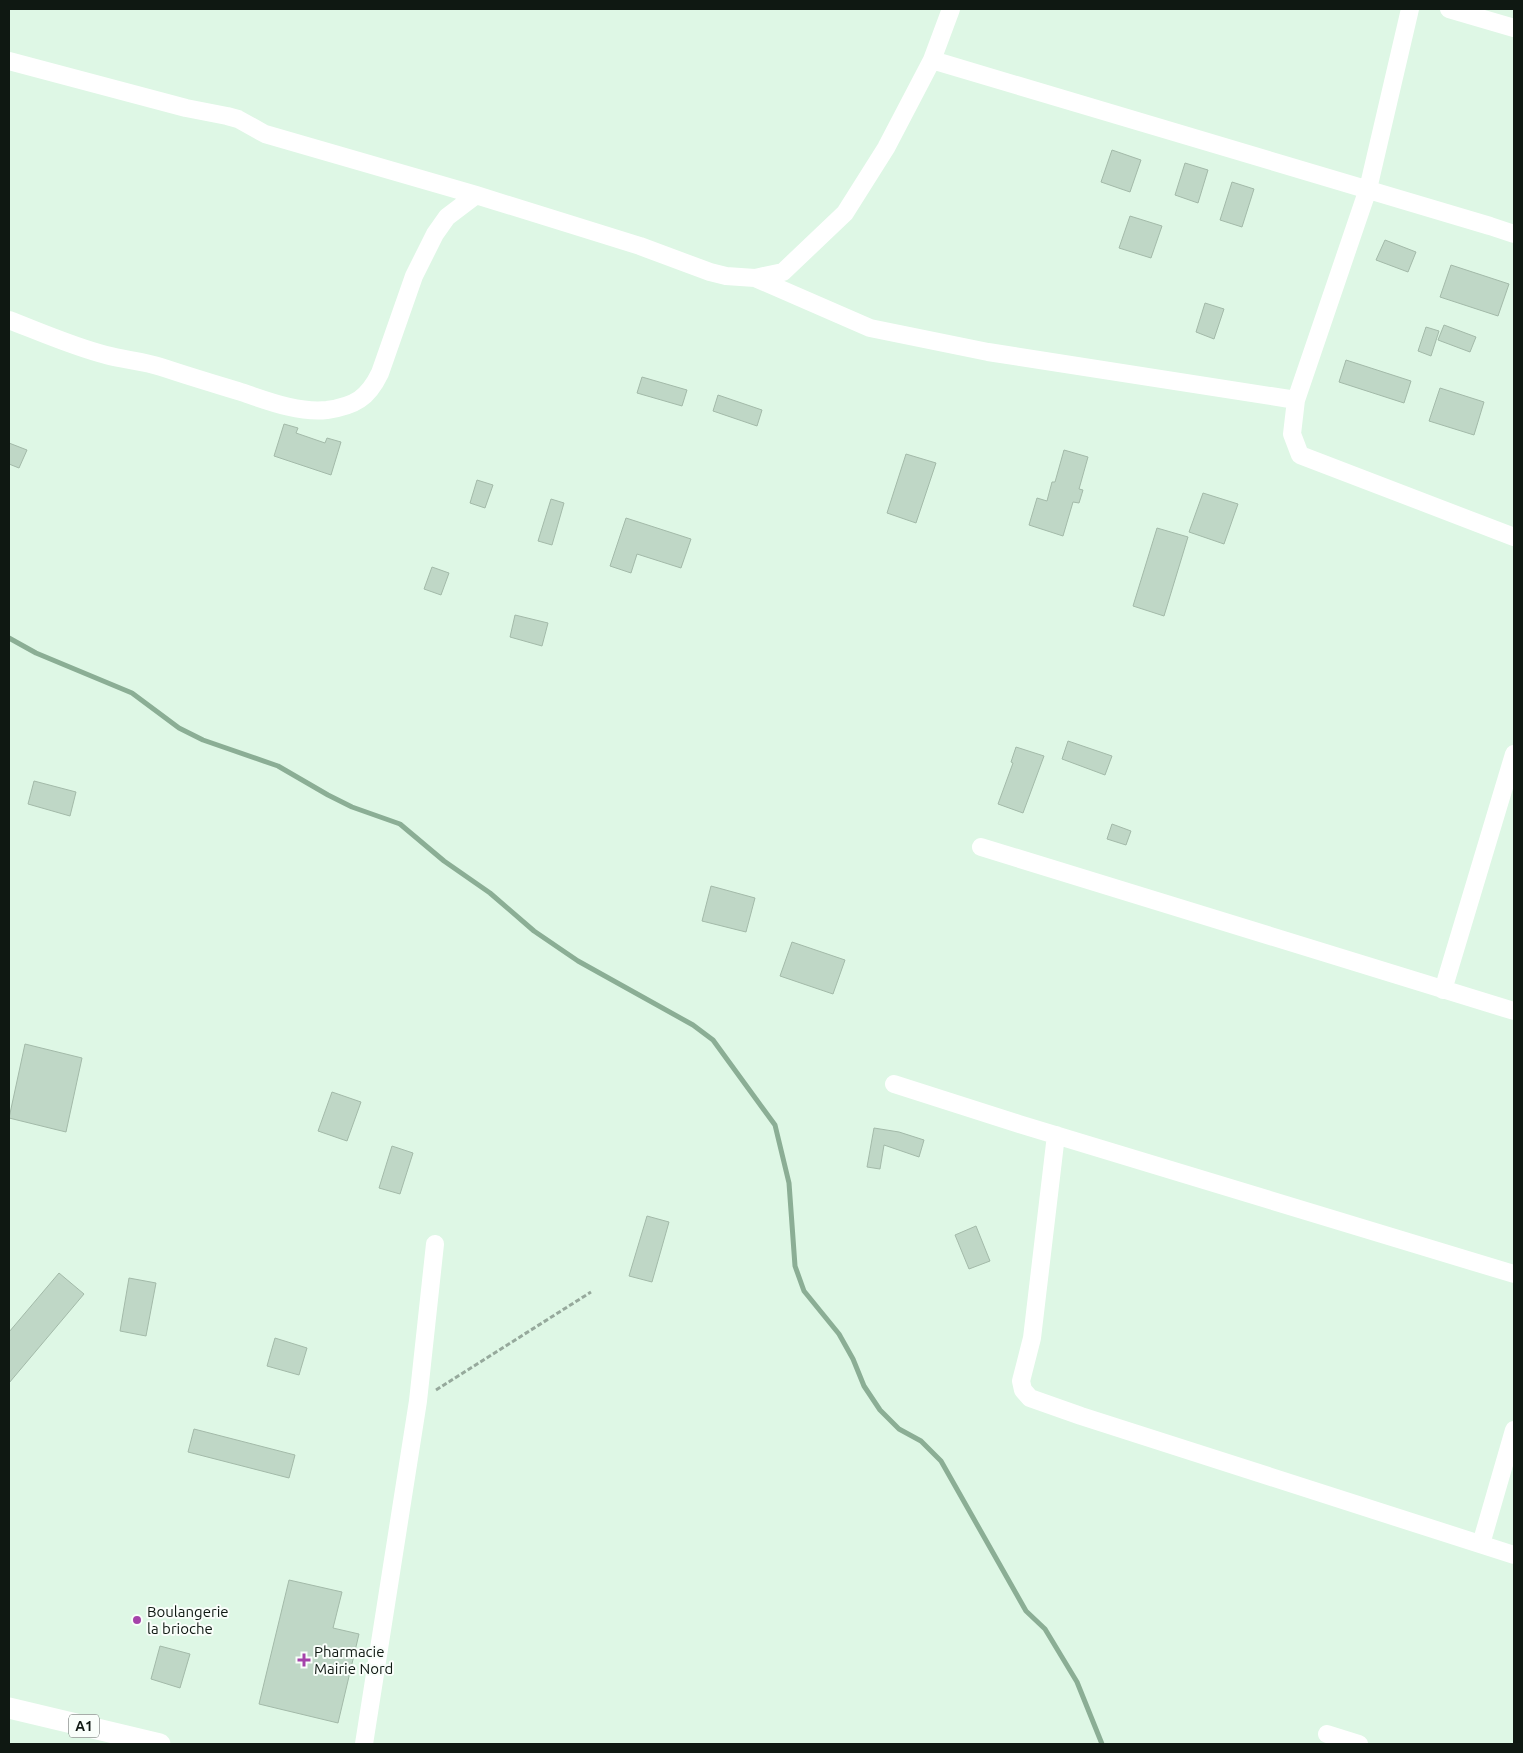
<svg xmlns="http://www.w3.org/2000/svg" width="1523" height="1753" font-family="Ubuntu,sans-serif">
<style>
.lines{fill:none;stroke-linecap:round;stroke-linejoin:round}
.stream{stroke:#8bae95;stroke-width:5}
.building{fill:#bfd7c6;stroke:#a3baa9}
.path{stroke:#96a99c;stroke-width:3;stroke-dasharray:5 2.5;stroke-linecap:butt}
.minor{stroke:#fff;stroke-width:18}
.major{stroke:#fff;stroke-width:21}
.poi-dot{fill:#a543aa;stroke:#f9fefa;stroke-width:2}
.labels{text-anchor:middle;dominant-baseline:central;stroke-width:4;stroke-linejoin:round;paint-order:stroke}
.shield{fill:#f9fefa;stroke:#555d58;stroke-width:1}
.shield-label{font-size:14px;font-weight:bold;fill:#0f1812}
.poi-label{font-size:15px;fill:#0f1812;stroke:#f9fefa;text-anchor:start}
</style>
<rect width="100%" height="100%" fill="#def7e5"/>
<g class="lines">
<path class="stream" d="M 9,638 L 36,653 L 132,693 L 179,728 L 203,740 L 278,766 L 328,795 L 352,807 L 400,824 L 444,861 L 490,893 L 534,931 L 578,961 L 693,1025 L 713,1040 L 775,1125 L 789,1183 L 795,1266 L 804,1291 L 839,1334 L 853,1359 L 864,1386 L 880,1410 L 899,1429 L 921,1441 L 941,1461 L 1026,1611 L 1045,1629 L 1077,1682 L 1102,1744"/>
</g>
<path class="building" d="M 1112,150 L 1141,160 L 1130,192 L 1101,182 Z
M 1185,163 L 1208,170 L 1198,203 L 1175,195 Z
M 1232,182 L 1254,189 L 1242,227 L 1220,220 Z
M 1130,216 L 1162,226 L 1151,258 L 1119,248 Z
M 1385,240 L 1416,252 L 1408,272 L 1376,260 Z
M 1451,265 L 1509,284 L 1498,316 L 1440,297 Z
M 1205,303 L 1224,309 L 1214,339 L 1196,332 Z
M 1444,325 L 1476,337 L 1470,352 L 1438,340 Z
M 1426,327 L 1439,331 L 1431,356 L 1418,351 Z
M 1346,360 L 1411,381 L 1404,403 L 1339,382 Z
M 642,377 L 687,390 L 682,406 L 637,393 Z
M 1440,388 L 1484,402 L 1474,435 L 1429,421 Z
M 718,395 L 762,410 L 757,426 L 713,411 Z
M 284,424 L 298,428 L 296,433 L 325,443 L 327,438 L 341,442 L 331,475 L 274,456 Z
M 9,443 L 27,450 L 19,468 L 9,464 Z
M 1064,450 L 1088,457 L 1079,489 L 1083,490 L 1079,503 L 1073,502 L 1063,536 L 1029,525 L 1037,498 L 1047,501 L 1052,482 L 1055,482 Z
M 906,454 L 936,463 L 916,523 L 887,513 Z
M 477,480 L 493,485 L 485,508 L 470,503 Z
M 1203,493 L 1238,504 L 1224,544 L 1189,532 Z
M 551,499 L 564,503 L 552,545 L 538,541 Z
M 626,518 L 691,539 L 681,568 L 637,554 L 631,573 L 610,566 Z
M 1157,528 L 1188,537 L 1164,616 L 1133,606 Z
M 432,567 L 449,573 L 441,595 L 424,589 Z
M 515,615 L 548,623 L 542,646 L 510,637 Z
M 1068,741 L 1112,756 L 1105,775 L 1062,759 Z
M 1016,747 L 1044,756 L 1023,813 L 998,804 L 1013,763 L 1011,762 Z
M 34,781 L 76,792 L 70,816 L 28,804 Z
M 1112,824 L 1131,831 L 1126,845 L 1107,839 Z
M 711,886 L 755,898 L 746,932 L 702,921 Z
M 792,942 L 845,960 L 833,994 L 780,976 Z
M 25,1044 L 82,1058 L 66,1132 L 9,1118 Z
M 332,1092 L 361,1102 L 347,1141 L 318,1131 Z
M 874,1128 L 899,1132 L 924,1140 L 919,1157 L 884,1145 L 880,1169 L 867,1167 Z
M 392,1146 L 413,1153 L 400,1194 L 379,1188 Z
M 647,1216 L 669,1222 L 652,1282 L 629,1276 Z
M 976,1226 L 990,1261 L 969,1269 L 955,1235 Z
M 59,1273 L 84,1294 L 9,1383 L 9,1332 Z
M 129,1278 L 156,1283 L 146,1336 L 120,1331 Z
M 275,1338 L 307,1348 L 299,1375 L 267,1366 Z
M 194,1429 L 295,1455 L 289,1478 L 188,1452 Z
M 289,1580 L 342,1592 L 333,1628 L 359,1634 L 338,1723 L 259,1704 Z
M 160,1646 L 190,1654 L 180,1688 L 151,1679 Z"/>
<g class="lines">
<path class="path" d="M 436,1390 L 591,1292"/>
<path class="minor" d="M 1410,9 L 1368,189 L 1296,400 L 1292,434 L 1300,455 L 1514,537
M 1449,9 L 1514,28
M 932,60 L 1490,226 L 1514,234
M 9,61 L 186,108 L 227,116 L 238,119 L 265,134 L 476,195 L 640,246 L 710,272 L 726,276 L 755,278 L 783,272 L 845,213 L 886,148 L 932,60 L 951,9
M 755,278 L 870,328 L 988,352 L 1296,400
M 9,320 C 40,332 74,347 106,355 C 124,360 143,361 161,367 C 188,376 215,384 241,392 C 268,401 298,413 327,410 C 355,406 368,398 380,373 L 414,276 L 435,234 L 447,217 L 476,195
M 981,847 L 1514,1011
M 1443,990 L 1514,754
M 894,1084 L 1019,1124 L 1514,1274
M 1056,1135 L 1032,1338 L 1021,1381 L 1023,1390 L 1030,1398 L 1081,1416 L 1514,1555
M 1481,1544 L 1514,1430
M 1327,1734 L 1359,1744
M 364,1744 L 418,1401 L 435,1244"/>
<path class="major" d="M 9,1708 L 160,1744"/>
</g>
<g class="poi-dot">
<circle cx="137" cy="1620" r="5"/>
<path d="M301.5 1652.5h5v5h5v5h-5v5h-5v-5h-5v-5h5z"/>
</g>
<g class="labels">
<rect class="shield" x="69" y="1714.5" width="30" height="23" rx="4"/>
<g class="shield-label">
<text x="84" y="1726">A1</text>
</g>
<g class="poi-label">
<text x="147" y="1611">Boulangerie<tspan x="147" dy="17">la brioche</tspan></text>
<text x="314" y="1651">Pharmacie<tspan x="314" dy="17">Mairie Nord</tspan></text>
</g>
</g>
<rect width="1523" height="1753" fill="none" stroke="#0f1812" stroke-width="20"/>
</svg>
